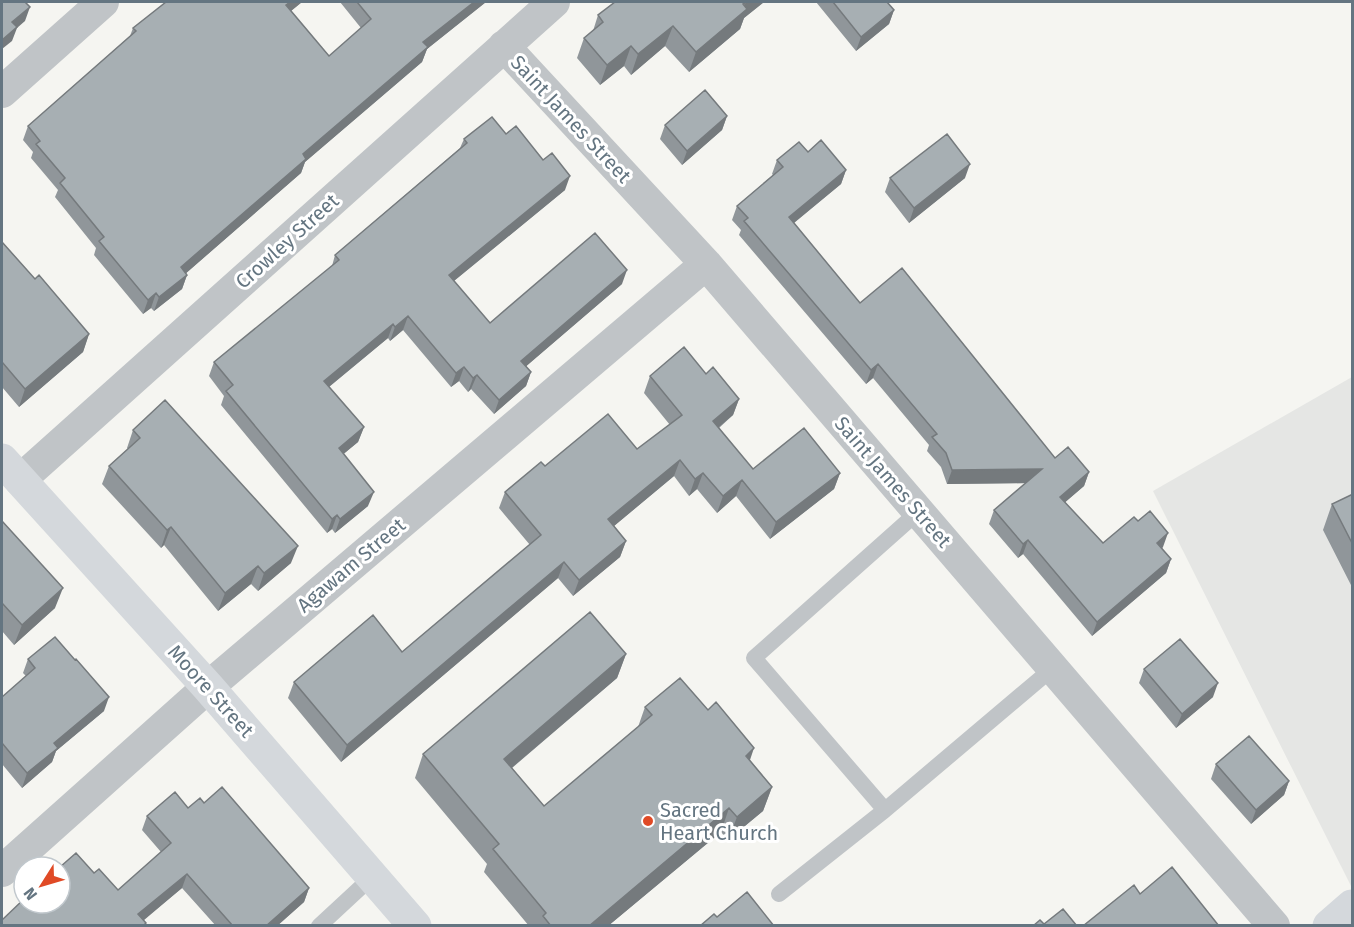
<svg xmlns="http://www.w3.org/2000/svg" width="1354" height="927" font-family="'Fira Sans',sans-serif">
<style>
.built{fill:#e5e6e4}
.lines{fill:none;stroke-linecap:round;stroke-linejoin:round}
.lane{stroke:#c0c4c7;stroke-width:16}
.street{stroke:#c0c4c7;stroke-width:32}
.secondary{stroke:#d4d8dc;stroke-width:33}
.wall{fill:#90969a}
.shaded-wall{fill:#757a7d}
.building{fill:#a7afb3;stroke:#757a7d;stroke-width:1.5}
.poi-dot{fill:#e04a26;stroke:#fff;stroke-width:2}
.labels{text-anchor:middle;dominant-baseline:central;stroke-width:6;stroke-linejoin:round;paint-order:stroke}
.street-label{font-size:20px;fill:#647581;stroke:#fff}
.poi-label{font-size:20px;fill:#647581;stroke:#fff;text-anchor:start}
</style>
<rect width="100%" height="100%" fill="#f5f5f1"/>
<path class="built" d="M 1352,377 L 1352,888 L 1153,491 Z"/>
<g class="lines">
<path class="lane" d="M 885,810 L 754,658 L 918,512
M 779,894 L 885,810 L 1053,668
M 319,926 L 373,876"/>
<path class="street" d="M 504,46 L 706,264 L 1274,926
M 2,92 L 103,2
M 20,480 L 554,2
M 2,871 L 208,687 L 706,264"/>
<path class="secondary" d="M 2,460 L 208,687 L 415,926
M 1329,926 L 1352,906"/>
</g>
<path class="wall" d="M 166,2 L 302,2 L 291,11 L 329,56 L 361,28 L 340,2 L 486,2 L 427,49 L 422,62 L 305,162 L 301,173 L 186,273 L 187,275 L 182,289 L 154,311 L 151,308 L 143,314 L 94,255 L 96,248 L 55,197 L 58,190 L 31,158 L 33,152 L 23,140 L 28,126 L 130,36 L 133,28 Z
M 615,2 L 764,2 L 744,18 L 740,29 L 689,72 L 665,46 L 631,75 L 624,66 L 600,85 L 577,58 L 584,38 L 593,31 L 598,15 Z
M 816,2 L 887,2 L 894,10 L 889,24 L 856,51 Z
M 727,116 L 722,130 L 682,165 L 660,139 L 665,125 Z
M 506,134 L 565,190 L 454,281 L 490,323 L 622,284 L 526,366 L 531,372 L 526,386 L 494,414 L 471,389 L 468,392 L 459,381 L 451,387 L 403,330 L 390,341 L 388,338 L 329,387 L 364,427 L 358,442 L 343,454 L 368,506 L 335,533 L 332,529 L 327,533 L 221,405 L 224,396 L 209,376 L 214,362 L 332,266 L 335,255 L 460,148 L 464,139 Z
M 808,152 L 846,170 L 841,184 L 794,223 L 860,303 L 1055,458 L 1089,472 L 1084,486 L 1065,502 L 1103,543 L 1163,547 L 1162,548 L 1171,559 L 1166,573 L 1092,636 L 1023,554 L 1018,558 L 989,524 L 994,510 L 1026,483 L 947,484 L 941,467 L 927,451 L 929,445 L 873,378 L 866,384 L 739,235 L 741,230 L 732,220 L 737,206 L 773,175 L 772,174 L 777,160 Z
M 890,178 L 965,178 L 909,223 L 885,192 Z
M 2,242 L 35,279 L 89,334 L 83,352 L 19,407 L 2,387 Z
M 706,374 L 739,399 L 733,415 L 719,428 L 753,469 L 840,473 L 834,489 L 770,539 L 736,496 L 717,513 L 697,489 L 689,496 L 674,476 L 614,526 L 626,541 L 620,557 L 573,596 L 558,578 L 341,762 L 288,698 L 294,682 L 402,652 L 530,545 L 499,508 L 505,492 L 545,466 L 637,449 L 670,425 L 644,393 L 650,376 Z
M 133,430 L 291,563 L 258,591 L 251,584 L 218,611 L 164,545 L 161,548 L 102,484 L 109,466 L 128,449 L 127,448 Z
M 1353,494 L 1353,589 L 1323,530 L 1332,504 Z
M 2,521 L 55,608 L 14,645 L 2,631 Z
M 626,654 L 617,678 L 512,768 L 544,806 L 638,727 L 645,707 L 750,760 L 772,787 L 763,811 L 728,840 L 721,832 L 608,926 L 529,926 L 484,872 L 487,864 L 415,778 L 423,754 Z
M 28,659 L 104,711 L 56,751 L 52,762 L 22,788 L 2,764 L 2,697 L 26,676 L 23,673 Z
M 1144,669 L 1213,697 L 1176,728 L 1139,683 Z
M 1216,764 L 1289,781 L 1284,795 L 1251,824 L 1211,779 Z
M 204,803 L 309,888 L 304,902 L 277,926 L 216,926 L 182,888 L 143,920 L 94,873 L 118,890 L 161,852 L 142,830 L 147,816 L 188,808 Z"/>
<path class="shaded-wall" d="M 290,2 L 302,2 L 281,19 L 286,5 Z
M 474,2 L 486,2 L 427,49 L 422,62 L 305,162 L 301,173 L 176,282 L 181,267 L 423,42 Z
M 747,2 L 764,2 L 744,18 L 740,29 L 689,72 L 696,52 Z
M 30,7 L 25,21 L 17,28 L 12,41 L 2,49 L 2,40 L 12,22 Z
M 894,10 L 889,24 L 856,51 L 861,37 Z
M 673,26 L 665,46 L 631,75 L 638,54 Z
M 631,46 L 624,66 L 600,85 L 607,65 Z
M 727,116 L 722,130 L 682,165 L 687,151 Z
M 970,164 L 965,178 L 909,223 L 914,208 Z
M 846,170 L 841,184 L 784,231 L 789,217 Z
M 570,176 L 565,190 L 444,289 L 449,275 Z
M 627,270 L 622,284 L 516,375 L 521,361 Z
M 187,275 L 182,289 L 154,311 L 159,297 Z
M 156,293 L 151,308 L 143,314 L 148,300 Z
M 408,316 L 403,330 L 390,341 L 395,327 Z
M 393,324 L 388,338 L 319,395 L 324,381 Z
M 89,334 L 83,352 L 19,407 L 25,389 Z
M 878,364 L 873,378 L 866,384 L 871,370 Z
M 464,367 L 459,381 L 451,387 L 456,373 Z
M 531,372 L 526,386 L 494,414 L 499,400 Z
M 477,375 L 471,389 L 468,392 L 473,378 Z
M 739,399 L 733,415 L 707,437 L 713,421 Z
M 364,427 L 358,442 L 334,462 L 339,448 Z
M 680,460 L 674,476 L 602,536 L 608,519 Z
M 1042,469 L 1037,483 L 947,484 L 952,470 Z
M 1089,472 L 1084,486 L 1055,511 L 1060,497 Z
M 703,473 L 697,489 L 689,496 L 695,479 Z
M 840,473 L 834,489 L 770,539 L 776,522 Z
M 742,480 L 736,496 L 717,513 L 723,496 Z
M 374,492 L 368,506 L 335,533 L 340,519 Z
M 337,515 L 332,529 L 327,533 L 332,519 Z
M 171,527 L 164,545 L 161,548 L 167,530 Z
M 1168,533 L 1163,547 L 1152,557 L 1157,543 Z
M 1028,540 L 1023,554 L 1018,558 L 1023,544 Z
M 626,541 L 620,557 L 573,596 L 579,580 Z
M 298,546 L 291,563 L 258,591 L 264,573 Z
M 1171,559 L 1166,573 L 1092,636 L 1097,622 Z
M 564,562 L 558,578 L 341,762 L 347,745 Z
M 258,566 L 251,584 L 218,611 L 225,593 Z
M 63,588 L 55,608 L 14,645 L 22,625 Z
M 626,654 L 617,678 L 495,782 L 504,759 Z
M 1218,683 L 1213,697 L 1176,728 L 1182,714 Z
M 109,697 L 104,711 L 56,751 L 52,762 L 22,788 L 27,773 L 54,743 Z
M 754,748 L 746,772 L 746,756 Z
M 1289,781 L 1284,795 L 1251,824 L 1256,810 Z
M 772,787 L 763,811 L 728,840 L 737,817 Z
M 729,808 L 721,832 L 608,926 L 589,926 Z
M 187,874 L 182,888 L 137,926 L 138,914 Z
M 309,888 L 304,902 L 277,926 L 266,926 Z"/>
<path class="building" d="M 2,2 L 25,2 L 30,7 L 12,22 L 17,27 L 2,40 Z
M 166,2 L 290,2 L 286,5 L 329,56 L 371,19 L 357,2 L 474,2 L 423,42 L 428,47 L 303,154 L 306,159 L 181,267 L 187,275 L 159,297 L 156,293 L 148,300 L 99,241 L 104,237 L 60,183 L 65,178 L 36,144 L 40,141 L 28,126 L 136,31 L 133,28 Z
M 615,2 L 747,2 L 743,4 L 747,9 L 696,52 L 673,26 L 638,54 L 631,46 L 607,65 L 584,38 L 603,22 L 598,15 Z
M 833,2 L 887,2 L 894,10 L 861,37 Z
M 705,90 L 727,116 L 687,151 L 665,125 Z
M 492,117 L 506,134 L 516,126 L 543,160 L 552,153 L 570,176 L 449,275 L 490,323 L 595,233 L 627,270 L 521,361 L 531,372 L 499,400 L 477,375 L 473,378 L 464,367 L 456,373 L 408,316 L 395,327 L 393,324 L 324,381 L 364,427 L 339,448 L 374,492 L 340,519 L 337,515 L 332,519 L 226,391 L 233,385 L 214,362 L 339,260 L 335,255 L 467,143 L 464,139 Z
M 947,134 L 970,164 L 914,208 L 890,178 Z
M 821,140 L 846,170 L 789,217 L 860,303 L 902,268 L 1055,458 L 1068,447 L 1089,472 L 1060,497 L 1103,543 L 1134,517 L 1138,521 L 1150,511 L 1168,533 L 1157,543 L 1171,559 L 1097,622 L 1028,540 L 1023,544 L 994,510 L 1042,469 L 952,470 L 946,453 L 932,437 L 937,434 L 878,364 L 871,370 L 744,221 L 748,218 L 737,206 L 783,167 L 777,160 L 799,142 L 808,152 Z
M 2,242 L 35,279 L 39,275 L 89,334 L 25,389 L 2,362 Z
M 684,347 L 706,374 L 713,367 L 739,399 L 713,421 L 753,469 L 804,428 L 840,473 L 776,522 L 742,480 L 723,496 L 703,473 L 695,479 L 680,460 L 608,519 L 626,541 L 579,580 L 564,562 L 347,745 L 294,682 L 373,615 L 402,652 L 541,535 L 505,492 L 541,462 L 545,466 L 608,414 L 637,449 L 682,415 L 650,376 Z
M 165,400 L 298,546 L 264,573 L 258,566 L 225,593 L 171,527 L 167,530 L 109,466 L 140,438 L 133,430 Z
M 1353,494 L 1353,545 L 1332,504 Z
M 2,521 L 63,588 L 22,625 L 2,603 Z
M 590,612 L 626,654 L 504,759 L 544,806 L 652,715 L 645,707 L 680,678 L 708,710 L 716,702 L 754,748 L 746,756 L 772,787 L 737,817 L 729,808 L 589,926 L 551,926 L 543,916 L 546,913 L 493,849 L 499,844 L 423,754 Z
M 55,637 L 75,660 L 76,659 L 109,697 L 54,743 L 58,748 L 27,773 L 2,743 L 2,697 L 35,668 L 28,659 Z
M 1180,639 L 1218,683 L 1182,714 L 1144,669 Z
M 1249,736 L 1289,781 L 1256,810 L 1216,764 Z
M 222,787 L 309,888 L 266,926 L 233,926 L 187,874 L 138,914 L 146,923 L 143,926 L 2,926 L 2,920 L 24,899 L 24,903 L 60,903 L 60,867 L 76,853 L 94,873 L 99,869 L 118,890 L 171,843 L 147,816 L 175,792 L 188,808 L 200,798 L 204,803 Z
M 1172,867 L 1219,926 L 1083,926 L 1134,885 L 1140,894 Z
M 747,892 L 774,926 L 700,926 L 714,914 L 717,917 Z
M 1063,909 L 1077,926 L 1033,926 L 1040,920 L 1044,924 Z"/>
<circle class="poi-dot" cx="648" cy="821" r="6"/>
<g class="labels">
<g class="street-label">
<text transform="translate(571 119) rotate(47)">Saint James Street</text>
<text transform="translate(287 241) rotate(-42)">Crowley Street</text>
<text transform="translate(893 482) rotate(49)">Saint James Street</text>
<text transform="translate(351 565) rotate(-40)">Agawam Street</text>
<text transform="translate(211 691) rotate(48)">Moore Street</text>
</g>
<g class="poi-label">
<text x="660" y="810">Sacred<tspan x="660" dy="23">Heart Church</tspan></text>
</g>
</g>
<rect width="1354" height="927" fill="none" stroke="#647581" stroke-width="6"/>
<g transform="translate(42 885) rotate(233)"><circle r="28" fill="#ffffff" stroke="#c1c8cd" stroke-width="1.5"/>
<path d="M0-4.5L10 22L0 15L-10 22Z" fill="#e04a26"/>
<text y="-9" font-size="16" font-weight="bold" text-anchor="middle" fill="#647581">N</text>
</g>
</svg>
